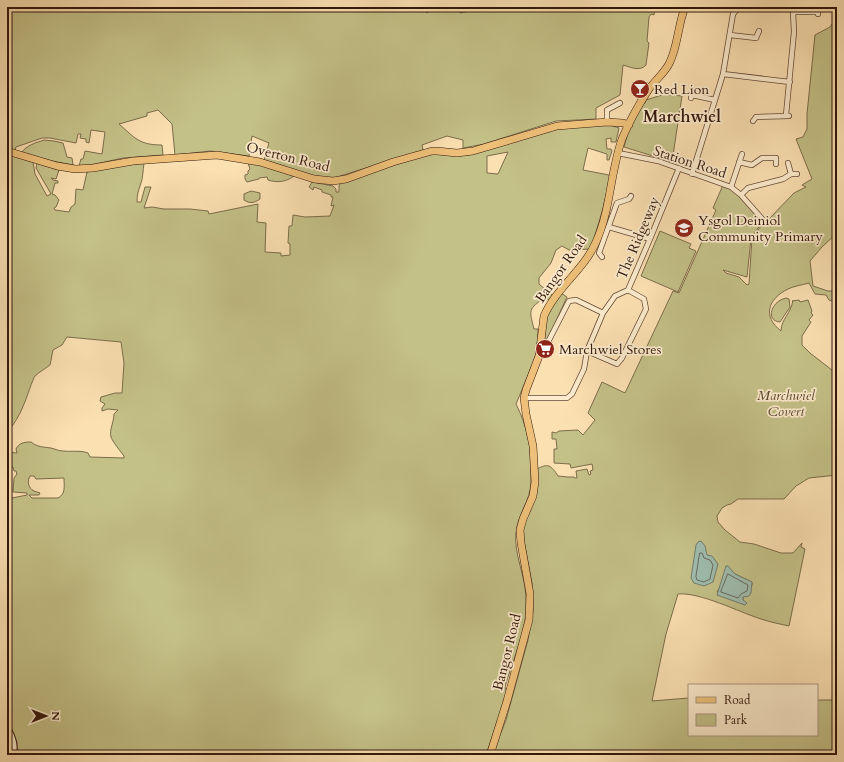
<svg xmlns="http://www.w3.org/2000/svg" width="844" height="762" font-family="Cardo,serif">
<style>
.green{fill:#c4c188;stroke:#7b6c4a;fill-rule:evenodd}
.water{fill:#9fbdaf;stroke:#737b6e}
.lines{fill:none;stroke-linecap:round;stroke-linejoin:round}
.shore{stroke:#686a5e;stroke-width:1}
.minor-casing{stroke:#644936;stroke-width:6}
.secondary-casing{stroke:#32170c;stroke-width:8}
.primary-casing{stroke:#32170c;stroke-width:8}
.minor{stroke:#fcebcd;stroke-width:4.5}
.secondary{stroke:#fcebcd;stroke-width:6}
.primary{stroke:#eec079;stroke-width:7}
.labels{text-anchor:middle;dominant-baseline:central;stroke-width:3.5;stroke-linejoin:round;paint-order:stroke}
.poi-label{font-size:14px;fill:#32170c;stroke:#fcebcd;text-anchor:start}
.street-label{font-size:14px;fill:#32170c;stroke:#fcebcd}
.park-label{font-size:14px;font-style:italic;fill:#5e4a31;stroke:#fcebcd}
.quarter-label{font-size:16px;font-weight:bold;fill:#32170c;stroke:#fcebcd}
</style>
<rect width="100%" height="100%" fill="#fbe0b2"/>
<filter id="stains"><feTurbulence type="fractalNoise" baseFrequency=".005" numOctaves="4"/><feColorMatrix values="0 0 0 0 .2 0 0 0 0 .09 0 0 0 0 .02 0 0 0 .5 -.17"/></filter>
<radialGradient id="worn" r=".72"><stop offset=".6" stop-color="#630" stop-opacity="0"/><stop offset="1" stop-color="#630" stop-opacity=".3"/></radialGradient>
<path class="green" d="M 7,7 L 422,7 L 427,13 C 432,6 439,11 445,11 L 447,9 L 453,11 L 459,10 L 460,13 L 487,7 L 655,7 L 654,15 L 651,14 L 649,17 L 647,41 L 649,43 L 646,65 C 640,72 630,67 623,65 L 620,95 L 596,108 L 596,119 L 556,121 L 484,144 L 463,148 L 463,140 L 447,136 L 422,145 L 423,150 L 334,178 L 321,178 L 264,160 L 269,143 L 252,136 L 249,156 L 210,151 L 175,155 L 172,124 L 158,110 L 147,113 L 147,116 L 119,124 C 135,138 139,145 162,145 L 163,155 L 123,158 L 86,166 L 79,166 L 81,159 L 83,159 L 85,151 L 102,154 L 105,132 L 91,130 L 89,143 L 86,142 L 86,139 L 80,138 L 81,134 L 78,134 L 76,143 L 50,138 L 42,138 L 16,147 L 15,150 L 7,147 Z
M 837,17 L 837,233 L 822,247 L 810,261 L 813,286 L 828,291 L 837,291 L 837,303 L 829,300 L 826,295 L 815,294 L 809,283 C 802,285 794,286 788,289 C 768,299 762,316 781,331 C 781,319 791,314 793,300 L 793,301 L 799,300 L 800,302 L 808,300 L 812,311 L 811,313 L 813,315 L 809,320 L 811,322 L 802,336 L 802,345 L 810,353 L 837,374 L 837,475 L 809,478 L 796,486 L 784,499 L 738,499 L 731,504 L 727,505 L 722,508 L 717,516 L 718,522 L 725,530 L 740,542 L 754,544 L 781,553 L 793,553 L 802,543 L 801,547 L 805,549 L 789,626 C 780,624 770,622 761,619 C 739,612 700,592 678,594 L 666,634 L 652,701 L 689,698 L 689,735 L 817,735 L 817,700 L 837,700 L 837,755 L 492,755 L 506,720 L 528,640 L 533,611 L 532,583 L 523,536 L 524,523 L 537,469 C 548,463 551,465 558,476 L 568,477 L 574,477 L 575,478 L 577,478 L 576,471 L 587,469 L 589,475 L 591,474 L 590,471 L 593,470 L 592,464 L 571,468 L 570,464 L 554,463 L 554,449 L 557,449 L 556,439 L 552,439 L 552,432 L 556,433 L 559,431 L 578,430 L 583,435 L 595,420 L 588,413 L 602,382 L 625,393 L 673,291 L 679,293 L 716,210 L 713,208 L 723,185 L 735,191 L 763,221 L 751,238 L 747,277 L 723,270 L 726,273 L 739,277 L 747,285 L 749,284 L 752,238 L 764,222 L 766,222 L 769,219 L 794,193 L 806,187 L 802,185 L 812,179 L 796,139 L 803,137 L 807,129 L 807,114 L 815,35 L 830,27 ZM 730,569 L 735,574 L 752,582 L 752,585 L 746,596 L 743,597 L 743,600 L 744,602 L 717,592 Z
M 662,94 L 682,96 L 672,162 L 624,147 L 629,129 L 643,104 L 645,103 L 646,100 L 662,95 Z
M 604,123 L 619,128 L 616,142 L 611,142 L 611,138 L 606,139 L 607,149 L 611,149 L 612,151 L 609,160 L 607,160 L 607,154 L 588,148 L 583,170 L 609,175 L 610,177 C 605,202 599,225 590,249 L 569,250 L 562,246 L 556,250 L 551,263 L 539,278 L 539,284 L 553,296 L 549,300 L 545,297 C 528,310 529,309 534,329 L 538,329 L 537,350 L 534,361 L 516,404 C 527,426 532,449 531,474 C 531,479 531,485 530,490 C 527,505 517,517 516,533 C 513,551 526,578 526,599 C 528,629 513,658 505,687 L 507,693 L 486,755 L 35,755 L 35,751 L 31,752 L 32,755 L 22,755 L 17,749 L 17,742 L 7,721 L 7,499 L 27,495 L 27,493 L 13,492 L 14,478 L 17,474 L 16,471 L 14,471 L 13,467 L 7,464 L 7,452 L 17,453 L 16,449 C 19,443 24,442 31,442 C 37,447 43,447 51,448 C 55,449 59,451 63,451 C 72,452 80,450 88,453 L 90,457 L 124,458 L 124,456 C 121,452 112,441 111,437 C 109,430 114,422 114,414 L 118,410 L 108,409 L 102,411 L 102,408 L 105,404 L 100,401 L 101,397 L 115,393 L 122,393 L 124,363 L 121,342 L 67,337 L 62,345 L 53,350 L 50,365 C 45,369 39,372 35,376 C 33,378 26,400 24,404 C 20,415 14,424 7,433 L 7,154 L 33,162 L 35,174 L 47,196 L 51,194 L 36,168 L 37,163 L 59,170 L 56,179 L 51,178 L 53,180 L 58,181 L 58,183 L 55,183 L 52,194 L 55,195 L 59,200 L 56,207 L 54,208 L 55,210 L 69,212 L 71,207 L 75,204 L 76,189 L 83,190 L 87,172 L 111,167 L 144,163 C 143,170 143,179 140,186 C 138,192 137,195 137,202 L 141,202 L 145,187 L 151,187 L 144,208 L 152,207 L 164,209 L 190,209 L 208,211 L 209,214 L 258,204 L 257,222 L 266,223 L 265,252 L 281,253 L 281,256 L 290,255 L 290,244 L 288,243 L 289,226 L 292,226 L 293,215 L 305,217 L 330,216 L 334,205 L 331,206 L 333,197 L 331,197 L 331,195 L 322,192 L 322,190 L 314,187 L 313,190 L 309,187 L 312,182 L 333,186 L 336,189 L 336,192 L 339,192 L 339,186 L 341,182 L 432,153 L 468,155 L 544,131 ZM 508,152 L 498,174 L 487,173 L 487,156 ZM 30,476 L 34,476 L 36,479 L 64,478 C 64,486 66,494 58,498 L 32,498 L 29,495 L 39,495 L 40,493 C 38,492 36,492 34,491 C 28,488 27,481 30,476 Z
M 44,140 L 54,141 L 63,143 L 67,157 L 72,158 L 73,165 L 48,160 L 21,153 C 27,145 35,143 44,140 Z
M 251,162 L 294,176 C 286,182 277,183 268,180 L 267,177 L 259,178 L 259,179 L 247,182 L 245,179 L 245,175 L 248,174 L 248,171 L 250,169 L 248,163 Z
M 251,191 L 260,193 L 260,199 C 254,203 250,204 244,200 L 244,194 Z
M 660,231 L 691,244 L 689,248 L 696,251 L 678,292 L 641,276 Z
M 561,293 L 567,297 L 545,345 L 544,343 L 547,314 Z
M 786,298 L 789,299 L 790,307 L 780,322 C 765,321 771,301 786,298 Z"/>
<path class="water" d="M 701,541 L 705,546 L 707,555 L 712,556 L 718,564 L 713,582 L 704,586 L 694,583 L 691,578 L 696,545 L 698,542 Z
M 726,566 L 728,566 L 735,574 L 752,582 L 751,593 L 749,596 L 743,597 L 743,600 L 747,603 L 745,605 L 717,595 Z"/>
<g class="lines">
<path class="shore" d="M 700,553 L 702,553 L 704,558 L 710,560 L 713,565 L 710,579 L 704,582 L 697,580 L 696,577 Z
M 728,574 L 748,585 L 747,591 L 741,594 L 738,598 L 721,592 Z"/>
<g class="minor-casing">
<path id="minor" d="M 793,12 L 818,12 L 818,14
M 730,35 L 756,38 L 759,31
M 723,74 L 790,82
M 691,98 L 692,95 L 715,100
M 786,115 L 794,32 L 793,12 L 791,7
M 753,121 L 756,117 L 789,116
M 607,122 L 607,110 L 620,103
M 618,153 L 658,161 L 731,187 L 741,195 L 764,221
M 739,162 L 752,165 L 762,158 L 776,158 L 776,164
M 692,174 L 723,74 L 733,14 L 739,7
M 791,174 L 797,174
M 731,187 L 742,154
M 741,195 L 748,188 L 783,179 L 791,174 L 788,163
M 609,227 L 650,239
M 602,257 L 599,253 L 617,203 L 629,199 L 631,196
M 547,344 L 569,301 L 576,300 L 603,313
M 587,351 L 617,364 L 622,358 L 646,309 L 644,299 L 628,290
M 524,398 L 567,398 L 572,394 L 584,369 L 587,351 L 603,313 L 615,296 L 628,290 L 650,239 L 679,168"/>
</g>
<g class="secondary-casing">
<path id="secondary" d="M 7,728 C 12,737 15,744 13,755"/>
</g>
<g class="primary-casing">
<path id="primary" d="M 7,151 L 57,166 L 75,169 L 93,168 L 133,161 L 217,155 L 260,162 L 314,179 L 333,181 L 346,179 L 393,162 L 432,151 L 437,151 L 457,153 L 473,151 L 557,126 L 607,122 L 623,123 L 629,125
M 490,755 L 507,701 L 529,620 L 530,594 L 521,543 L 520,530 L 523,519 L 533,496 L 535,482 L 533,446 L 526,414 L 524,398 L 526,390 L 539,356 L 544,316 C 556,288 584,270 596,242 C 611,209 610,173 622,139 C 629,122 639,104 649,89 C 656,79 665,73 670,62 C 678,45 678,25 685,7"/>
</g>
<use href="#minor" class="minor"/>
<use href="#secondary" class="secondary"/>
<use href="#primary" class="primary"/>
</g>
<defs>
<g id="bar-disc" transform="scale(1)"><circle r="9.5" fill="#8f2418" stroke="#fcebcd"/><path d="M-6-5H6L.8 .8V4.5H3.5V6h-7V4.5H-.8V.8Z" fill="#fff"/></g>
<g id="school-disc" transform="scale(1)"><circle r="9.5" fill="#8f2418" stroke="#fcebcd"/><path d="M0-5L7-2L0 1L-7-2ZM-4 1L0 2.5L4 1V4Q0 6-4 4Z" fill="#fff"/></g>
<g id="supermarket-disc" transform="scale(1)"><circle r="9.5" fill="#8f2418" stroke="#fcebcd"/><path d="M-6-5.5h2.5l.6 2H6L4.5 2H-2.5L-4.4-4H-6ZM-1.5 3.2a1.3 1.3 0 1 0 .1 0ZM3 3.2a1.3 1.3 0 1 0 .1 0Z" fill="#fff"/></g>
</defs>
<g fill-rule="evenodd">
<use href="#bar-disc" x="640" y="89"/>
<use href="#school-disc" x="684" y="228"/>
<use href="#supermarket-disc" x="545" y="349"/>
</g>
<g class="labels">
<g class="poi-label">
<text x="654" y="89">Red Lion</text>
<text x="698" y="220">Ysgol Deiniol<tspan x="698" dy="16">Community Primary</tspan></text>
<text x="559" y="349">Marchwiel Stores</text>
</g>
<g class="street-label">
<text transform="translate(288 157) rotate(14)">Overton Road</text>
<text transform="translate(690 162) rotate(18)">Station Road</text>
<text transform="translate(638 238) rotate(-67)">The Ridgeway</text>
<text transform="translate(561 269) rotate(-55)">Bangor Road</text>
<text transform="translate(507 652) rotate(-76)">Bangor Road</text>
</g>
<g class="park-label">
<text x="786" y="395">Marchwiel<tspan x="786" dy="16">Covert</tspan></text>
</g>
<g class="quarter-label">
<text x="682" y="117">Marchwiel</text>
</g>
</g>
<rect width="844" height="762" fill="none" stroke="#fbe0b2" stroke-width="24"/>
<rect x="8" y="8" width="828" height="746" fill="none" stroke="#32170c" stroke-width="2"/>
<rect x="12" y="12" width="820" height="738" fill="none" stroke="#32170c"/>
<rect x="688" y="684" width="130" height="52" fill="#fcebcd" stroke="#ab9680"/>
<rect x="696" y="697" width="20" height="6" fill="#eec079" stroke="#ab9680"/>
<text x="724" y="704" font-size="12" fill="#32170c">Road</text>
<rect x="696" y="714" width="20" height="12" fill="#c4c188" stroke="#ab9680"/>
<text x="724" y="724" font-size="12" fill="#32170c">Park</text>
<g transform="translate(46 716) rotate(90)" stroke="#fcebcd" stroke-width="3" paint-order="stroke">
<path d="M0-3L7 15L0 10L-7 15Z" fill="#32170c"/>
<text y="-6" font-size="11" font-weight="bold" text-anchor="middle" fill="#32170c">N</text>
</g>
<rect width="100%" height="100%" filter="url(#stains)"/>
<rect width="100%" height="100%" fill="url(#worn)"/>
</svg>
